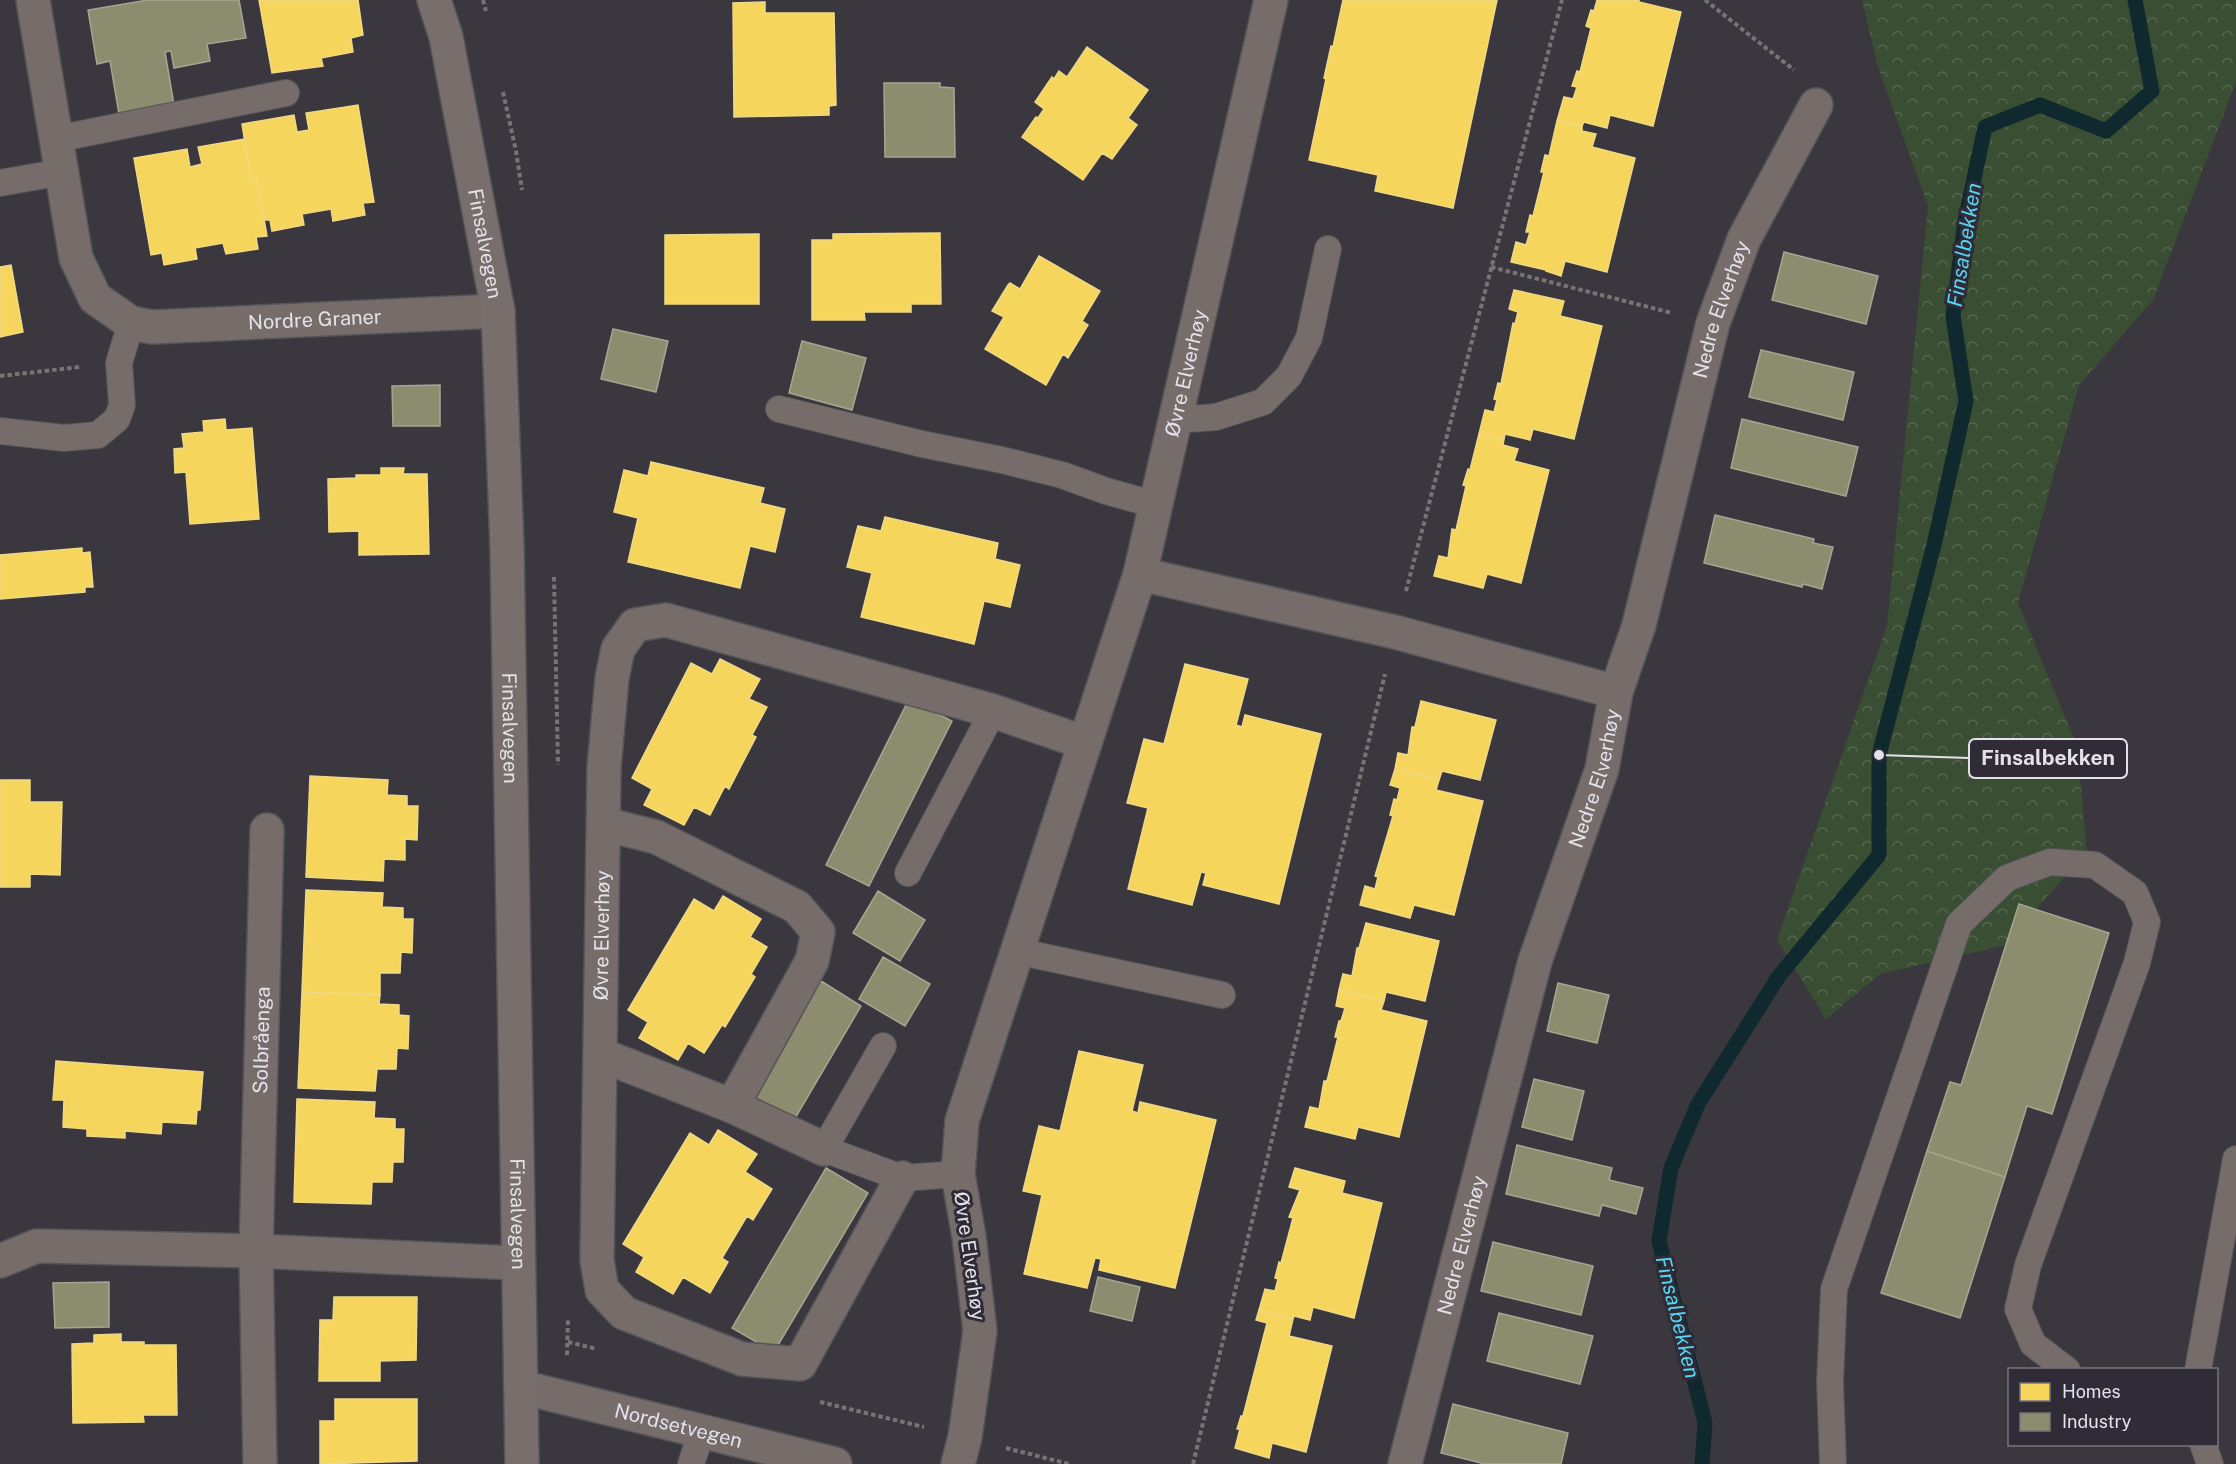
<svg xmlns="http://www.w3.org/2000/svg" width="2236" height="1464" font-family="'Public Sans',sans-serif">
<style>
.forest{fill:url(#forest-crowns)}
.homes{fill:#f6d55c;stroke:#f0d986;stroke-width:1.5}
.industry{fill:#8c8c6e;stroke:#a6a693;stroke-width:1.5}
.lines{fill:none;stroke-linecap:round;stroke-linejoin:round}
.stream{stroke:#0f292f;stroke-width:15}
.lane-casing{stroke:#555459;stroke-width:28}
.street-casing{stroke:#555459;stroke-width:36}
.secondary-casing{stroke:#555459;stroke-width:36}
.path{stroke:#797474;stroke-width:4;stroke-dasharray:4.5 3;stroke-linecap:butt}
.lane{stroke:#766d6a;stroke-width:26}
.street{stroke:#766d6a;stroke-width:33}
.secondary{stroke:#786f6d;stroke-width:33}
.labels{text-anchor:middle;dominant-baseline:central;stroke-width:6;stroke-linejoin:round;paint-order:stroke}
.street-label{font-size:20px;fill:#e3e1e9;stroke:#2f2b37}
.water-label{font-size:21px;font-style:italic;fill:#55d5f3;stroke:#2f2b37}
.leader{fill:none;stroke:#e3e1e9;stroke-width:2}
.callout-dot{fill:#e3e1e9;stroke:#2f2b37;stroke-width:2}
.callout{fill:#2f2b37;stroke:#e3e1e9;stroke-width:2}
.callout-label{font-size:21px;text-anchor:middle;font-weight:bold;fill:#e3e1e9}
</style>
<defs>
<pattern id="forest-crowns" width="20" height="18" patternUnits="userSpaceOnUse" patternTransform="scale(1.5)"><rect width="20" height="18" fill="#394e32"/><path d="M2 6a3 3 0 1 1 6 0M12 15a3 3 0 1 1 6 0" fill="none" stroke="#566750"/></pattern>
</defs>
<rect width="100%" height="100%" fill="#3a383e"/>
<path class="forest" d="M 1862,0 L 2236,0 L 2236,82 L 2153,300 L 2079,385 L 2018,603 L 2077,746 L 2087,850 L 2006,945 L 1880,974 L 1826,1019 L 1777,940 L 1887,626 L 1928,206 L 1878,67 Z"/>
<path class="homes" d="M 259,0 L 358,0 L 363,35 L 351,38 L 353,52 L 321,58 L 323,66 L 272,73 Z
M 1343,0 L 1497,0 L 1453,208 L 1375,191 L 1378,175 L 1309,160 L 1326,79 L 1324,78 L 1331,46 L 1333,47 Z
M 1597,0 L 1639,0 L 1639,2 L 1681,12 L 1653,126 L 1610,115 L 1607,128 L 1584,122 L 1582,126 L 1557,121 L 1564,97 L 1573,99 L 1577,87 L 1572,86 L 1577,71 L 1580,72 L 1591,28 L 1586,26 L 1591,10 L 1594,11 Z
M 765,2 L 765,13 L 834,13 L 836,105 L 829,106 L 829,115 L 734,117 L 733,3 Z
M 1087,47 L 1148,90 L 1128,118 L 1137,125 L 1112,159 L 1102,153 L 1083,180 L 1022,137 L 1036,117 L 1038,118 L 1044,109 L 1035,102 L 1052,77 L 1054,79 L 1059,71 L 1067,77 Z
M 358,105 L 374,202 L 363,203 L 365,215 L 333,221 L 331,209 L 302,214 L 304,225 L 272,231 L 270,220 L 264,220 L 257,179 L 251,180 L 242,124 L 294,115 L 297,132 L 309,130 L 306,113 Z
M 1557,121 L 1582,126 L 1582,131 L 1596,134 L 1592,147 L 1635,158 L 1607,272 L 1565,261 L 1561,276 L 1546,271 L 1546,270 L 1511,262 L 1516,242 L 1526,245 L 1530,232 L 1526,232 L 1530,215 L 1533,216 L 1544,172 L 1541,172 L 1545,155 L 1549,156 Z
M 244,139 L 251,180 L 257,179 L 267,236 L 256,237 L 258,249 L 226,254 L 223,243 L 195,248 L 197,259 L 164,265 L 162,253 L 151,255 L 134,158 L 187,149 L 190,167 L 202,164 L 198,147 Z
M 940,233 L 941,304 L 911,304 L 911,312 L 864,312 L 865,320 L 812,320 L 812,240 L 833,240 L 833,234 Z
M 759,234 L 759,304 L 665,304 L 665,235 Z
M 1039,256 L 1100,291 L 1082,321 L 1088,325 L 1068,358 L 1063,354 L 1046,385 L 985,349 L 1004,317 L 992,311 L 1008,285 L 1010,283 L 1020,289 Z
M 11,265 L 23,332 L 0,337 L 0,267 Z
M 1514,290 L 1564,301 L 1560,316 L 1602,326 L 1574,439 L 1533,429 L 1530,440 L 1505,434 L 1504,439 L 1479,434 L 1485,410 L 1494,412 L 1497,400 L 1494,399 L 1498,383 L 1501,384 L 1513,323 L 1515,324 L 1518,312 L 1509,309 Z
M 225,419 L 226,430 L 252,428 L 259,519 L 190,524 L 186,472 L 175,473 L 174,449 L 184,448 L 182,434 L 204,432 L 203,421 Z
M 1479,434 L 1504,439 L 1503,445 L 1518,449 L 1514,461 L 1549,470 L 1521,583 L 1487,574 L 1483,588 L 1434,576 L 1439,556 L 1448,558 L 1452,529 L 1456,530 L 1466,486 L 1463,485 L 1468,469 L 1470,470 Z
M 651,462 L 764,488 L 760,503 L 785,509 L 775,552 L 750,546 L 740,588 L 628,562 L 638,518 L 614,512 L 624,470 L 648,476 Z
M 381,468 L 404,468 L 403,474 L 427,474 L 429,554 L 359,555 L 359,531 L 329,532 L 328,479 L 356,478 L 356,475 L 381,475 Z
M 885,517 L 998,543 L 995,559 L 1020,565 L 1010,607 L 984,601 L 974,644 L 861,617 L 872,573 L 847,567 L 858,526 L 881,531 Z
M 82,548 L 82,553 L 90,552 L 93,587 L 85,587 L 85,592 L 0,599 L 0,555 Z
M 720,659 L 760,679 L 749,699 L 767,707 L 752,735 L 756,737 L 729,789 L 725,786 L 710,815 L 694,807 L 684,825 L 644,805 L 652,789 L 632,778 L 691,663 L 712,674 Z
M 1185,664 L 1248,679 L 1236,725 L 1242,727 L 1245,715 L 1321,734 L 1279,904 L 1203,885 L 1206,873 L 1201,872 L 1192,905 L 1128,889 L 1148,808 L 1127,803 L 1144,739 L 1164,744 Z
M 1421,701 L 1496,720 L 1480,780 L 1442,771 L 1439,780 L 1395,769 L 1398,753 L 1408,755 L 1412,727 L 1415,727 Z
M 1395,769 L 1439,780 L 1436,790 L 1483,801 L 1454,915 L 1414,905 L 1410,918 L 1360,905 L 1365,886 L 1375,889 L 1378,877 L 1375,876 L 1393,816 L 1390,815 L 1394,799 L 1397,800 L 1400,788 L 1390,785 Z
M 310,776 L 388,780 L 387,795 L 407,796 L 407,806 L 418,806 L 417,840 L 405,839 L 405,860 L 384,859 L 383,881 L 306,877 Z
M 0,780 L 30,780 L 30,802 L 62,802 L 60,875 L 30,874 L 30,887 L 0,887 Z
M 306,890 L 383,893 L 382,907 L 403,908 L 403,919 L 413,919 L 412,953 L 401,952 L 400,973 L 380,973 L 380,995 L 302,992 Z
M 723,896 L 761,919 L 750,937 L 767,947 L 751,974 L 755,977 L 725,1027 L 722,1025 L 704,1053 L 688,1043 L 678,1060 L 639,1038 L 648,1022 L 628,1010 L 694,899 L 714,911 Z
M 1366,923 L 1439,941 L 1425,1001 L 1386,992 L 1384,1001 L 1339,990 L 1343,974 L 1352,976 L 1357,948 L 1359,948 Z
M 1339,990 L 1384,1001 L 1381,1010 L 1427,1021 L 1399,1137 L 1358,1127 L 1355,1139 L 1305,1127 L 1310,1107 L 1319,1109 L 1324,1081 L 1327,1081 L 1338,1037 L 1335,1037 L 1339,1021 L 1341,1021 L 1345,1008 L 1336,1006 Z
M 302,992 L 380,995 L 379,1004 L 399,1005 L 399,1015 L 409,1016 L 408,1049 L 397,1048 L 396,1069 L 377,1069 L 375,1091 L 298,1088 Z
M 1079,1051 L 1143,1065 L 1132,1111 L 1138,1113 L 1140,1102 L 1216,1120 L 1175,1288 L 1099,1270 L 1101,1259 L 1095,1258 L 1087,1288 L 1024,1274 L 1042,1195 L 1023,1191 L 1039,1126 L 1060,1131 Z
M 56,1061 L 203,1072 L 200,1110 L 197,1110 L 196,1124 L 162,1122 L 161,1134 L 125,1131 L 125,1138 L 87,1136 L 87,1129 L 63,1127 L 64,1100 L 53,1100 Z
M 297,1099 L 375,1102 L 374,1118 L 395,1119 L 395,1129 L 404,1129 L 403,1162 L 393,1162 L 392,1182 L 372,1182 L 371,1204 L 294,1202 Z
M 718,1130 L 757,1154 L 745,1172 L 772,1189 L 753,1220 L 747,1216 L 722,1258 L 728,1262 L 710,1293 L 683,1277 L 673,1294 L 636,1272 L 644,1257 L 623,1244 L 690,1133 L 709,1145 Z
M 1295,1168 L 1345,1181 L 1342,1193 L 1382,1203 L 1354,1318 L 1313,1307 L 1310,1320 L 1294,1316 L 1293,1319 L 1259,1310 L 1265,1289 L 1275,1291 L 1278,1279 L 1275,1278 L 1279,1262 L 1281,1263 L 1293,1218 L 1289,1217 L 1300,1190 L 1289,1187 Z
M 334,1297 L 417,1297 L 416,1360 L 380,1361 L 380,1381 L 319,1381 L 320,1320 L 333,1320 Z
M 1259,1310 L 1293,1319 L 1289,1336 L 1332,1346 L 1306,1452 L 1272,1443 L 1269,1458 L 1235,1448 L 1240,1429 L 1237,1429 L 1241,1416 L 1243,1416 L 1267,1323 L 1256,1320 Z
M 121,1334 L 121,1342 L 144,1342 L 144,1345 L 176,1345 L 177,1415 L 143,1415 L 144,1422 L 73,1423 L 72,1344 L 94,1343 L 94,1335 Z
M 335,1399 L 417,1399 L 417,1461 L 320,1464 L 320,1421 L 335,1421 Z"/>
<path class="industry" d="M 148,0 L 239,0 L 246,38 L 207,44 L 210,61 L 174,68 L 171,51 L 165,52 L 174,105 L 119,114 L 110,61 L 97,64 L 88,10 Z
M 884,83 L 940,83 L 940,87 L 954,88 L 955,157 L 885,157 Z
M 1784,252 L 1878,276 L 1866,324 L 1772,300 Z
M 613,329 L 668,341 L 656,392 L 601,379 Z
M 802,341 L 866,358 L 852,410 L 789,393 Z
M 1761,350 L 1854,372 L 1843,420 L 1749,397 Z
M 440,385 L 440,426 L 393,426 L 392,386 Z
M 1742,419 L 1858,447 L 1846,496 L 1731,468 Z
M 1715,515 L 1814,539 L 1813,543 L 1833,547 L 1822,589 L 1803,584 L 1802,587 L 1704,563 Z
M 909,699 L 952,721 L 869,886 L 826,865 Z
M 878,891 L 925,920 L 900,961 L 853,933 Z
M 2019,904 L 2109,933 L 2052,1114 L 2027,1106 L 2005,1177 L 1927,1151 L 1950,1082 L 1961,1085 Z
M 883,957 L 930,984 L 905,1026 L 859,999 Z
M 821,981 L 861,1006 L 790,1127 L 748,1102 Z
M 1558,983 L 1609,995 L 1597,1043 L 1547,1031 Z
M 1534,1079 L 1584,1091 L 1572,1140 L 1522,1127 Z
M 1517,1145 L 1612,1168 L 1609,1180 L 1643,1188 L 1636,1214 L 1602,1205 L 1599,1216 L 1506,1194 Z
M 1927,1151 L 2005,1177 L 1960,1318 L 1881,1293 Z
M 826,1168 L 868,1193 L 774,1352 L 732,1328 Z
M 1493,1242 L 1593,1266 L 1581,1315 L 1481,1291 Z
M 1098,1277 L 1140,1287 L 1132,1321 L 1090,1311 Z
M 109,1282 L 109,1327 L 55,1328 L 53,1283 Z
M 1499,1313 L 1593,1336 L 1580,1384 L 1487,1361 Z
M 1453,1404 L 1568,1433 L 1561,1464 L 1485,1464 L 1441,1453 Z"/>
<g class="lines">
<path class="stream" d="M 1702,1464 L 1705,1423 L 1659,1241 L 1671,1168 L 1698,1104 L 1779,976 L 1879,855 L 1879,755 L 1934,545 L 1966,401 L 1953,316 L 1965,221 L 1985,127 L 2040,105 L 2106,131 L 2152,91 L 2135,0"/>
<g class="lane-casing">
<path id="lane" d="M 56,139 L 286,93
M 0,183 L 62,172
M 779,409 L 922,444 L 1002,460 L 1062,475 L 1106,491 L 1156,505
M 1176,420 L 1216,417 L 1263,402 L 1289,376 L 1309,338 L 1328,249
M 0,431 L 64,438 L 98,435 L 117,419 L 122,405 L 119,363 L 131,323
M 908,873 L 993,711
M 1016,951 L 1222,995
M 883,1046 L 824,1149 L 902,1178 L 958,1174
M 2198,1370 L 2236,1159
M 2203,1444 L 2210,1464
M 691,1464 L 702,1431
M 1833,1464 L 1830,1382 L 1834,1289 L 1959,924 L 2007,878 L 2050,862 L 2095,865 L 2135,893 L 2147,922 L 2137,963 L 2028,1265 L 2018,1309 L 2033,1344 L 2067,1370"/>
</g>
<g class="street-casing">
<g id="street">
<path id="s1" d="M 33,0 L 76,258 L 95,298 L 131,323 L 152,327 L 498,311"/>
<path d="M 1140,574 L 1395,632 L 1616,692"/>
<path d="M 604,824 L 656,837 L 797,907 L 818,932 L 812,961 L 732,1106"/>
<path d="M 601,1055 L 732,1106 L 824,1149"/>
<path id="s2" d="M 902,1178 L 800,1364 L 742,1359 L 624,1313 L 602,1290 L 597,1260 L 604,768 L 612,678 L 618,649 L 635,625 L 666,620 L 993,711 L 1085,743"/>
<path d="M 0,1261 L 37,1246 L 256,1251 L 517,1263"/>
<path id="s3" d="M 521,1387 L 835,1464"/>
<path id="s4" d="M 260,1464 L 256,1251 L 267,830"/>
<path id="s5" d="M 958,1464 L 965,1437 L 980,1331 L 969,1237 L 958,1174 L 962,1121 L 1140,574 L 1271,0"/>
<path id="s6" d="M 1405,1464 L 1535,961 L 1602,769 L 1616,692 L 1639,625 L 1713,323 L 1744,239 L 1816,105"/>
</g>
</g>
<g class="secondary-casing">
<g id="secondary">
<path id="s7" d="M 434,0 L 446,37 L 498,311 L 507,547 L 522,1464"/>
</g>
</g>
<path class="path" d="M 483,0 L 486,11
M 1705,0 L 1794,70
M 503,92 L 516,151 L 522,190
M 1491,267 L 1672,313
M 0,376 L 80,367
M 554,577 L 558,765
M 1406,591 L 1562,0
M 568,1342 L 597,1349
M 567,1355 L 568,1318
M 820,1402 L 924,1427
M 1006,1448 L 1069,1464
M 1193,1464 L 1385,674"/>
<use href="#lane" class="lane"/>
<use href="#street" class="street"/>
<use href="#secondary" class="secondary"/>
</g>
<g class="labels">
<g class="street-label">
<text stroke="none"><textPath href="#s7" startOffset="249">Finsalvegen</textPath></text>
<text stroke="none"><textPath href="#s6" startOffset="1198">Nedre Elverhøy</textPath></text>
<text stroke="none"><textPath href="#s1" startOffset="534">Nordre Graner</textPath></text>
<text stroke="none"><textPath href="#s5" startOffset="1128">Øvre Elverhøy</textPath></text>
<text stroke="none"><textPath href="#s7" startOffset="735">Finsalvegen</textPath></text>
<text stroke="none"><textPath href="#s6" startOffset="712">Nedre Elverhøy</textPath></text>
<text stroke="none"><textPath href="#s2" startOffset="784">Øvre Elverhøy</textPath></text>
<text stroke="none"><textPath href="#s4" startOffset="424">Solbråenga</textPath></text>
<text stroke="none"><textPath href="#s7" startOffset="1221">Finsalvegen</textPath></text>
<text stroke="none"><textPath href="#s6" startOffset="226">Nedre Elverhøy</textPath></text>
<text transform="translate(970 1256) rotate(82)">Øvre Elverhøy</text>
<text stroke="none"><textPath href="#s3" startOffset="162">Nordsetvegen</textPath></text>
</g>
<g class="water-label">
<text transform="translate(1964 245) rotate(-81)">Finsalbekken</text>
<text transform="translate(1678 1317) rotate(76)">Finsalbekken</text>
</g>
</g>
<path class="leader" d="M1879 755L1969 758"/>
<circle class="callout-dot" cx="1879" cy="755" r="6"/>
<rect class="callout" x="1969" y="739" width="158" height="39" rx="6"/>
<g class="callout-label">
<text x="2048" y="765">Finsalbekken</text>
</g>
<rect x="2008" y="1368" width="210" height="78" fill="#2f2b37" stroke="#77747e" stroke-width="1.5"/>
<rect x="2020" y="1383" width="30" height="18" fill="#f6d55c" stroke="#77747e" stroke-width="1.5"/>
<text x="2062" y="1398" font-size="18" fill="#e3e1e9">Homes</text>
<rect x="2020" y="1413" width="30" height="18" fill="#8c8c6e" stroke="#77747e" stroke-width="1.5"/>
<text x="2062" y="1428" font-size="18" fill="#e3e1e9">Industry</text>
</svg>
